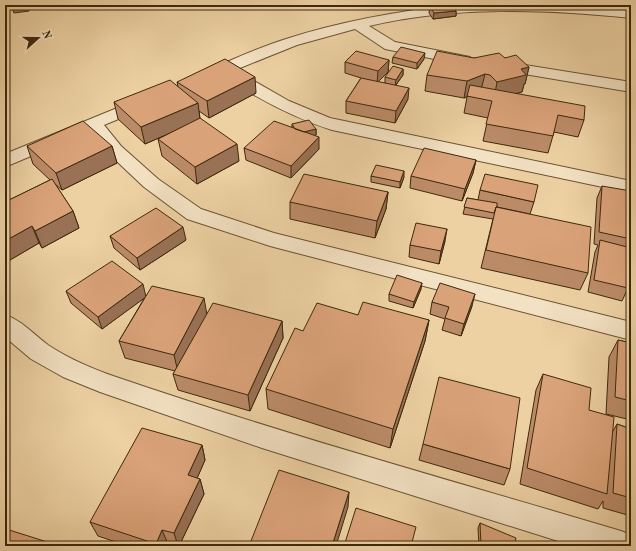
<svg xmlns="http://www.w3.org/2000/svg" width="636" height="551" font-family="'Old Standard TT',serif">
<style>
.lines{fill:none;stroke-linecap:round;stroke-linejoin:round}
.minor-casing{stroke:#6a5332;stroke-width:2}
.minor{fill:#f3e1c3;fill-rule:evenodd}
.wall{fill:#bb8b68;stroke:#3e290c}
.shaded-wall{fill:#997155;stroke:#3e290c}
.building{fill:#daa279;stroke:#3e290c}
</style>
<rect width="100%" height="100%" fill="#edd1a3"/>
<filter id="stains"><feTurbulence type="fractalNoise" baseFrequency=".005" numOctaves="4"/><feColorMatrix values="0 0 0 0 .2 0 0 0 0 .09 0 0 0 0 .02 0 0 0 .5 -.17"/></filter>
<radialGradient id="worn" r=".72"><stop offset=".6" stop-color="#630" stop-opacity="0"/><stop offset="1" stop-color="#630" stop-opacity=".3"/></radialGradient>
<g class="lines">
<g class="minor-casing">
<path id="minor" d="M 456,5 L 581,5 L 631,10 L 631,18 C 544,9 455,6 369,26 L 395,42 L 470,57 L 472,60 L 470,63 L 464,65 L 385,49 L 355,29 L 297,45 L 235,70 L 289,101 L 330,118 L 631,181 L 631,193 L 332,130 C 301,120 272,106 244,89 C 237,85 228,81 224,75 L 207,81 L 201,79 L 199,76 L 201,73 C 230,61 257,48 286,39 C 342,21 398,11 456,5 Z
M 500,61 L 631,82 L 631,92 L 494,69 L 492,66 L 494,63 Z
M 144,97 L 150,98 L 152,102 L 150,106 L 104,125 L 121,146 L 158,179 L 201,209 L 274,233 L 631,322 L 631,340 L 270,246 L 187,219 L 144,187 L 109,154 L 90,131 L 5,167 L 5,154 Z
M 5,315 C 22,320 34,335 48,345 C 69,359 93,369 116,377 C 283,434 453,481 621,531 L 631,535 L 631,546 L 574,546 L 262,448 L 100,392 L 63,377 L 31,359 L 5,337 Z"/>
</g>
<use href="#minor" class="minor"/>
</g>
<path class="wall" d="M 430,7 L 456,11 L 456,16 L 433,19 L 429,13 Z
M 393,57 L 424,59 L 417,69 L 392,63 Z
M 474,58 L 505,58 L 529,67 L 525,84 L 524,84 L 522,92 L 516,93 L 584,120 L 578,137 L 554,132 L 548,153 L 483,141 L 488,118 L 464,113 L 467,97 L 464,98 L 425,91 L 427,75 Z
M 389,60 L 388,72 L 378,82 L 385,83 L 385,77 L 403,69 L 403,75 L 396,85 L 408,99 L 395,123 L 346,113 L 346,101 L 361,78 L 345,73 L 345,62 Z
M 177,82 L 256,93 L 209,118 L 199,111 L 200,118 L 239,161 L 197,184 L 162,156 L 158,139 L 172,132 L 145,144 L 118,119 L 114,102 L 178,87 Z
M 292,124 L 316,129 L 316,135 L 314,135 L 319,149 L 291,178 L 246,160 L 244,148 L 292,127 Z
M 27,146 L 112,146 L 117,163 L 62,190 L 55,184 L 73,211 L 79,228 L 42,248 L 39,243 L 10,260 L 5,254 L 5,202 L 50,180 L 33,164 Z
M 476,160 L 473,173 L 462,201 L 410,188 L 411,176 Z
M 371,176 L 404,177 L 400,188 L 371,182 Z
M 602,186 L 631,239 L 628,288 L 622,301 L 588,292 L 595,252 L 598,245 L 594,244 L 597,198 Z
M 480,190 L 534,202 L 530,214 L 497,207 L 588,273 L 580,290 L 481,268 L 493,219 L 463,214 L 467,198 L 478,200 Z
M 388,192 L 386,209 L 375,238 L 290,219 L 290,202 Z
M 110,236 L 186,240 L 140,270 L 114,248 Z
M 445,241 L 439,264 L 409,257 L 410,245 Z
M 421,289 L 413,308 L 389,301 L 389,294 Z
M 66,291 L 146,296 L 207,314 L 282,321 L 283,338 L 250,411 L 178,390 L 173,374 L 175,371 L 125,358 L 119,341 L 145,297 L 102,329 L 71,303 Z
M 432,302 L 472,306 L 461,336 L 442,330 L 445,319 L 430,314 Z
M 358,315 L 429,320 L 425,341 L 390,448 L 268,409 L 266,389 L 303,331 Z
M 618,340 L 631,343 L 631,420 L 606,414 L 609,357 Z
M 543,374 L 589,410 L 613,431 L 617,424 L 631,429 L 631,516 L 603,508 L 603,501 L 598,509 L 520,484 L 536,390 Z
M 423,444 L 510,469 L 504,485 L 419,460 Z
M 202,445 L 205,460 L 197,478 L 200,479 L 204,494 L 179,546 L 175,546 L 168,544 L 167,546 L 128,546 L 98,536 L 90,522 Z
M 480,523 L 514,546 L 479,546 L 478,528 Z"/>
<path class="shaded-wall" d="M 5,5 L 9,5 L 10,8 L 5,10 Z
M 28,5 L 29,11 L 14,13 L 12,8 Z
M 5,11 L 7,11 L 9,17 L 5,18 Z
M 456,11 L 456,16 L 433,19 L 434,13 Z
M 425,53 L 424,59 L 417,69 L 417,63 Z
M 389,60 L 388,72 L 377,83 L 378,71 Z
M 529,67 L 525,84 L 524,84 L 522,92 L 494,99 L 497,82 L 521,69 Z
M 403,69 L 403,75 L 395,86 L 396,80 Z
M 485,74 L 481,90 L 464,98 L 467,81 Z
M 255,77 L 256,93 L 209,118 L 207,101 Z
M 409,88 L 408,99 L 395,123 L 396,111 Z
M 198,103 L 200,120 L 145,144 L 141,127 Z
M 316,129 L 316,135 L 299,140 L 299,133 Z
M 319,137 L 319,149 L 291,178 L 291,166 Z
M 237,144 L 239,161 L 197,184 L 195,167 Z
M 112,146 L 117,163 L 62,190 L 56,173 Z
M 476,160 L 473,173 L 462,201 L 465,189 Z
M 404,171 L 404,177 L 400,188 L 400,182 Z
M 388,192 L 386,209 L 375,238 L 377,221 Z
M 73,211 L 79,228 L 42,248 L 35,231 Z
M 32,226 L 39,243 L 10,260 L 5,250 L 5,241 Z
M 183,227 L 186,240 L 140,270 L 137,258 Z
M 447,229 L 445,241 L 439,264 L 441,251 Z
M 422,283 L 421,289 L 413,308 L 414,302 Z
M 143,284 L 146,297 L 102,329 L 98,317 Z
M 475,294 L 472,306 L 461,336 L 464,324 Z
M 204,298 L 207,315 L 178,372 L 174,355 Z
M 429,320 L 425,341 L 390,448 L 393,429 Z
M 282,321 L 283,338 L 250,411 L 248,395 Z
M 202,445 L 205,460 L 192,490 L 188,475 Z
M 200,479 L 204,494 L 179,546 L 178,546 L 174,533 Z
M 349,492 L 348,507 L 336,546 L 332,546 Z
M 162,530 L 168,544 L 167,546 L 157,546 L 156,544 Z"/>
<path class="building" d="M 12,5 L 27,5 L 12,8 Z
M 452,5 L 456,11 L 434,13 L 430,7 Z
M 401,47 L 425,53 L 417,63 L 393,57 Z
M 356,51 L 389,60 L 378,71 L 345,62 Z
M 437,51 L 474,58 L 499,53 L 505,58 L 516,55 L 529,67 L 521,69 L 526,75 L 497,82 L 490,75 L 485,74 L 467,81 L 427,75 Z
M 225,59 L 255,77 L 207,101 L 177,82 Z
M 393,66 L 403,69 L 396,80 L 385,77 Z
M 361,78 L 409,88 L 396,111 L 346,101 Z
M 170,80 L 198,103 L 141,127 L 114,102 Z
M 470,85 L 585,106 L 584,120 L 558,115 L 553,136 L 486,124 L 492,101 L 467,96 Z
M 200,118 L 237,144 L 195,167 L 158,139 Z
M 309,120 L 316,129 L 304,132 L 295,129 L 292,124 Z
M 83,121 L 112,146 L 56,173 L 27,146 Z
M 274,121 L 319,137 L 291,166 L 244,148 Z
M 424,148 L 476,160 L 465,189 L 411,176 Z
M 376,165 L 404,171 L 400,182 L 371,176 Z
M 304,174 L 388,192 L 377,221 L 290,202 Z
M 485,174 L 538,185 L 534,202 L 480,190 Z
M 52,179 L 73,211 L 35,231 L 32,226 L 5,241 L 5,202 Z
M 602,186 L 631,191 L 631,239 L 599,232 Z
M 467,198 L 497,203 L 497,207 L 496,207 L 494,213 L 464,207 Z
M 496,207 L 591,227 L 588,273 L 486,250 Z
M 156,208 L 183,227 L 137,258 L 110,236 Z
M 416,223 L 447,229 L 441,251 L 410,245 Z
M 600,240 L 631,248 L 631,263 L 628,288 L 594,280 Z
M 112,261 L 143,284 L 98,317 L 66,291 Z
M 397,275 L 422,283 L 414,302 L 389,294 Z
M 440,283 L 475,294 L 464,324 L 445,318 L 449,307 L 432,302 Z
M 152,286 L 204,298 L 174,355 L 119,341 Z
M 363,302 L 429,320 L 393,429 L 266,389 L 295,328 L 303,331 L 317,303 L 358,315 Z
M 213,303 L 282,321 L 248,395 L 173,374 Z
M 618,340 L 631,343 L 631,401 L 615,397 Z
M 543,374 L 591,388 L 589,410 L 614,417 L 607,494 L 527,468 Z
M 439,377 L 520,398 L 510,469 L 423,444 Z
M 617,424 L 631,429 L 631,498 L 613,493 Z
M 142,428 L 202,445 L 188,475 L 200,479 L 174,533 L 162,530 L 156,544 L 90,522 Z
M 279,470 L 349,492 L 332,546 L 249,546 Z
M 356,508 L 416,527 L 411,546 L 344,546 Z
M 480,523 L 516,538 L 514,546 L 481,546 Z
M 6,529 L 60,546 L 5,546 L 5,530 Z"/>
<rect width="636" height="551" fill="none" stroke="#edd1a3" stroke-width="20"/>
<rect x="6" y="6" width="624" height="539" fill="none" stroke="#3e290c" stroke-width="2"/>
<rect x="10" y="10" width="616" height="531" fill="none" stroke="#3e290c"/>
<g transform="translate(38 38) rotate(69)" stroke="#f3e1c3" stroke-width="3" paint-order="stroke">
<path d="M0-3L7 15L0 10L-7 15Z" fill="#3e290c"/>
<text y="-6" font-size="11" font-weight="bold" text-anchor="middle" fill="#3e290c">N</text>
</g>
<rect width="100%" height="100%" filter="url(#stains)"/>
<rect width="100%" height="100%" fill="url(#worn)"/>
</svg>
